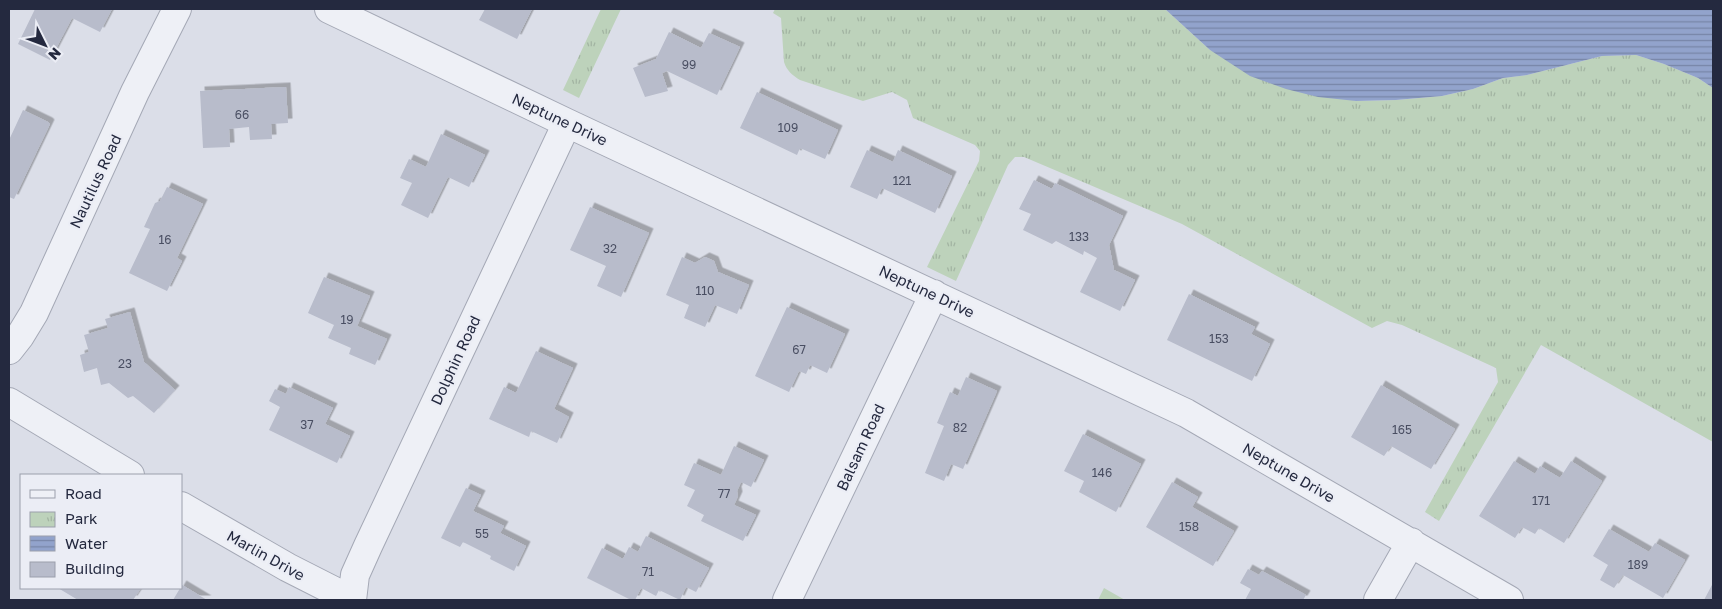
<svg xmlns="http://www.w3.org/2000/svg" width="1722" height="609" font-family="'Golos Text',sans-serif">
<style>
.grass{fill:#bdd2bb}
.park{fill:url(#park-tufts)}
.water{fill:url(#water-rules)}
.building{fill:#b8bccb;filter:url(#shadow)}
.lines{fill:none;stroke-linecap:round;stroke-linejoin:round}
.minor-casing{stroke:#a4a8b5;stroke-width:30}
.minor{stroke:#eef0f6;stroke-width:28}
.labels{text-anchor:middle;dominant-baseline:central;stroke-width:4.5;stroke-linejoin:round;paint-order:stroke}
.number-label{font-size:12px;fill:#494e62}
.street-label{font-size:15px;fill:#24293f;stroke:#ebedf5}
</style>
<defs>
<pattern id="park-tufts" width="24" height="20" patternUnits="userSpaceOnUse" patternTransform="scale(1.25)"><rect width="24" height="20" fill="#bdd2bb"/><path d="M3 7l-1-3M5 7V3M7 7l1-3M15 17l-1-3M17 17v-4M19 17l1-3" fill="none" stroke="#a2b4a2"/></pattern>
<pattern id="water-rules" width="6" height="5" patternUnits="userSpaceOnUse" patternTransform="scale(1.25)"><rect width="6" height="5" fill="#92a3cc"/><path d="M0 2.5h6" fill="none" stroke="#7785a7"/></pattern>
<filter id="shadow"><feDropShadow dx="4.5" dy="-4.5" stdDeviation="0" flood-color="#0004"/></filter>
</defs>
<rect width="100%" height="100%" fill="#dbdee8"/>
<path class="grass" d="M 1104,588 L 1125,600 L 1098,600 Z"/>
<path class="park" d="M 601,9 L 621,9 L 579,98 L 563,90 Z
M 775,9 L 1165,9 L 1210,50 L 1356,101 L 1396,100 L 1442,96 L 1473,89 L 1503,78 L 1527,75 L 1602,56 L 1636,55 L 1664,64 L 1698,78 L 1713,88 L 1713,442 L 1541,345 L 1439,521 L 1425,512 L 1498,382 L 1496,368 L 1402,325 L 1387,321 L 1372,328 L 1182,224 L 1024,157 L 1015,157 L 1008,165 L 956,281 L 927,267 L 979,161 L 980,151 L 975,145 L 913,118 L 907,100 L 892,92 L 863,101 L 800,80 C 792,75 787,71 784,62 L 781,18 L 773,13 Z"/>
<path class="water" d="M 1165,9 L 1713,9 L 1713,88 L 1698,78 L 1664,64 L 1636,55 L 1602,56 L 1527,75 L 1503,78 L 1473,89 L 1442,96 L 1396,100 L 1356,101 L 1318,97 L 1286,89 L 1250,76 L 1210,50 Z"/>
<path class="building" d="M 35,9 L 112,9 L 100,32 L 72,18 L 50,60 L 18,44 Z
M 485,9 L 532,9 L 517,39 L 479,20 Z
M 669,32 L 701,48 L 709,33 L 740,47 L 717,95 L 667,71 L 662,73 L 668,91 L 645,97 L 633,68 L 656,59 Z
M 286,87 L 288,123 L 271,124 L 272,139 L 250,140 L 249,127 L 229,129 L 230,147 L 203,148 L 200,91 Z
M 757,92 L 838,130 L 825,159 L 800,148 L 797,155 L 740,128 Z
M 23,110 L 48,122 L 50,124 L 14,199 L 9,197 L 9,140 Z
M 441,134 L 485,155 L 469,187 L 448,177 L 428,218 L 401,205 L 412,183 L 400,178 L 409,159 L 426,167 Z
M 867,150 L 893,162 L 898,150 L 952,176 L 935,213 L 882,188 L 877,199 L 850,187 Z
M 1034,180 L 1052,189 L 1055,183 L 1123,216 L 1109,245 L 1114,270 L 1135,280 L 1120,311 L 1080,292 L 1097,258 L 1084,251 L 1083,255 L 1056,241 L 1052,244 L 1023,230 L 1031,214 L 1019,209 Z
M 167,187 L 203,204 L 177,258 L 182,261 L 167,291 L 129,273 L 150,229 L 144,227 L 155,203 L 160,201 Z
M 590,207 L 649,233 L 621,297 L 597,286 L 606,266 L 570,250 Z
M 682,257 L 695,263 L 705,257 L 714,261 L 718,272 L 749,285 L 737,314 L 715,305 L 705,327 L 684,318 L 689,305 L 666,295 Z
M 324,277 L 370,296 L 357,326 L 387,339 L 375,365 L 349,354 L 351,348 L 328,338 L 334,325 L 308,313 Z
M 1189,294 L 1255,327 L 1251,334 L 1270,344 L 1252,381 L 1167,340 Z
M 787,307 L 845,334 L 827,373 L 810,365 L 806,374 L 799,371 L 789,392 L 755,376 Z
M 130,312 L 144,362 L 175,390 L 154,413 L 133,396 L 128,398 L 109,383 L 101,385 L 97,368 L 84,372 L 80,355 L 89,352 L 84,335 L 108,328 L 105,319 Z
M 536,351 L 573,368 L 554,409 L 569,417 L 557,443 L 531,431 L 529,437 L 489,419 L 504,387 L 516,393 Z
M 966,377 L 997,391 L 963,469 L 951,464 L 944,481 L 925,473 L 944,426 L 937,423 L 950,392 L 958,396 Z
M 1381,385 L 1455,429 L 1431,469 L 1391,446 L 1384,456 L 1351,437 Z
M 289,387 L 333,408 L 325,424 L 350,436 L 337,463 L 269,430 L 280,407 L 269,401 L 275,389 L 286,394 Z
M 1083,434 L 1141,464 L 1116,512 L 1079,492 L 1084,481 L 1064,471 Z
M 734,446 L 764,460 L 751,487 L 741,482 L 737,491 L 738,496 L 734,505 L 756,515 L 743,541 L 701,521 L 704,515 L 687,506 L 695,490 L 684,485 L 694,463 L 721,475 Z
M 1514,461 L 1535,474 L 1540,466 L 1560,478 L 1571,461 L 1602,481 L 1564,543 L 1539,528 L 1535,534 L 1522,527 L 1515,538 L 1479,516 Z
M 1172,482 L 1198,497 L 1192,507 L 1234,531 L 1213,566 L 1146,527 Z
M 466,488 L 481,495 L 473,511 L 504,526 L 500,533 L 526,546 L 514,571 L 490,559 L 491,556 L 463,542 L 460,547 L 441,538 Z
M 1609,529 L 1649,552 L 1655,543 L 1685,560 L 1663,598 L 1623,575 L 1614,588 L 1600,580 L 1608,565 L 1593,556 Z
M 646,536 L 709,568 L 696,592 L 686,587 L 680,600 L 659,590 L 656,596 L 641,588 L 635,600 L 631,600 L 587,578 L 602,548 L 623,559 L 629,547 L 638,552 Z
M 1248,569 L 1259,575 L 1262,571 L 1306,595 L 1303,600 L 1245,600 L 1251,589 L 1240,583 Z
M 1713,583 L 1713,600 L 1704,600 Z
M 182,585 L 207,600 L 173,600 Z
M 58,588 L 141,588 L 133,600 L 78,600 Z"/>
<g class="lines">
<g class="minor-casing">
<path id="minor" d="M 329,9 L 567,123 L 1186,413 L 1509,600
M 9,350 L 20,336 L 34,313 L 135,92 L 177,9
M 9,402 L 130,475
M 181,506 L 287,567 L 352,600
M 352,600 L 355,575 L 368,546 L 567,123
M 787,600 L 934,294
M 1378,600 L 1411,542"/>
</g>
<use href="#minor" class="minor"/>
</g>
<g class="labels">
<g class="number-label">
<text x="689" y="64">99</text>
<text x="242" y="114">66</text>
<text x="788" y="127">109</text>
<text x="902" y="180">121</text>
<text x="1079" y="236">133</text>
<text x="165" y="239">16</text>
<text x="610" y="248">32</text>
<text x="705" y="290">110</text>
<text x="347" y="319">19</text>
<text x="1219" y="338">153</text>
<text x="799" y="349">67</text>
<text x="125" y="363">23</text>
<text x="307" y="424">37</text>
<text x="960" y="427">82</text>
<text x="1402" y="429">165</text>
<text x="1102" y="472">146</text>
<text x="724" y="493">77</text>
<text x="1541" y="500">171</text>
<text x="1189" y="526">158</text>
<text x="482" y="533">55</text>
<text x="1638" y="564">189</text>
<text x="648" y="571">71</text>
</g>
<g class="street-label">
<text transform="translate(560 119) rotate(25)">Neptune Drive</text>
<text transform="translate(95 181) rotate(-65)">Nautilus Road</text>
<text transform="translate(927 291) rotate(25)">Neptune Drive</text>
<text transform="translate(455 360) rotate(-65)">Dolphin Road</text>
<text transform="translate(860 447) rotate(-65)">Balsam Road</text>
<text transform="translate(1289 472) rotate(30)">Neptune Drive</text>
<text transform="translate(266 555) rotate(29)">Marlin Drive</text>
</g>
</g>
<rect width="1722" height="609" fill="none" stroke="#24293f" stroke-width="20"/>
<rect x="20" y="474" width="162" height="115" fill="#ebedf5" stroke="#9b9fac"/>
<rect x="30" y="490" width="25" height="8" fill="#eef0f6" stroke="#9b9fac"/>
<text x="65" y="499" font-size="15" fill="#24293f">Road</text>
<rect x="30" y="512" width="25" height="15" fill="url(#park-tufts)" stroke="#9b9fac"/>
<text x="65" y="524" font-size="15" fill="#24293f">Park</text>
<rect x="30" y="536" width="25" height="15" fill="url(#water-rules)" stroke="#9b9fac"/>
<text x="65" y="549" font-size="15" fill="#24293f">Water</text>
<rect x="30" y="562" width="25" height="15" fill="#b8bccb" stroke="#9b9fac"/>
<text x="65" y="574" font-size="15" fill="#24293f">Building</text>
<g transform="translate(45 45) rotate(132)" stroke="#ebedf5" stroke-width="4" paint-order="stroke">
<path d="M0-4L9 19L0 12L-9 19Z" fill="#24293f"/>
<text y="-8" font-size="14" font-weight="bold" text-anchor="middle" fill="#24293f">N</text>
</g>
</svg>
